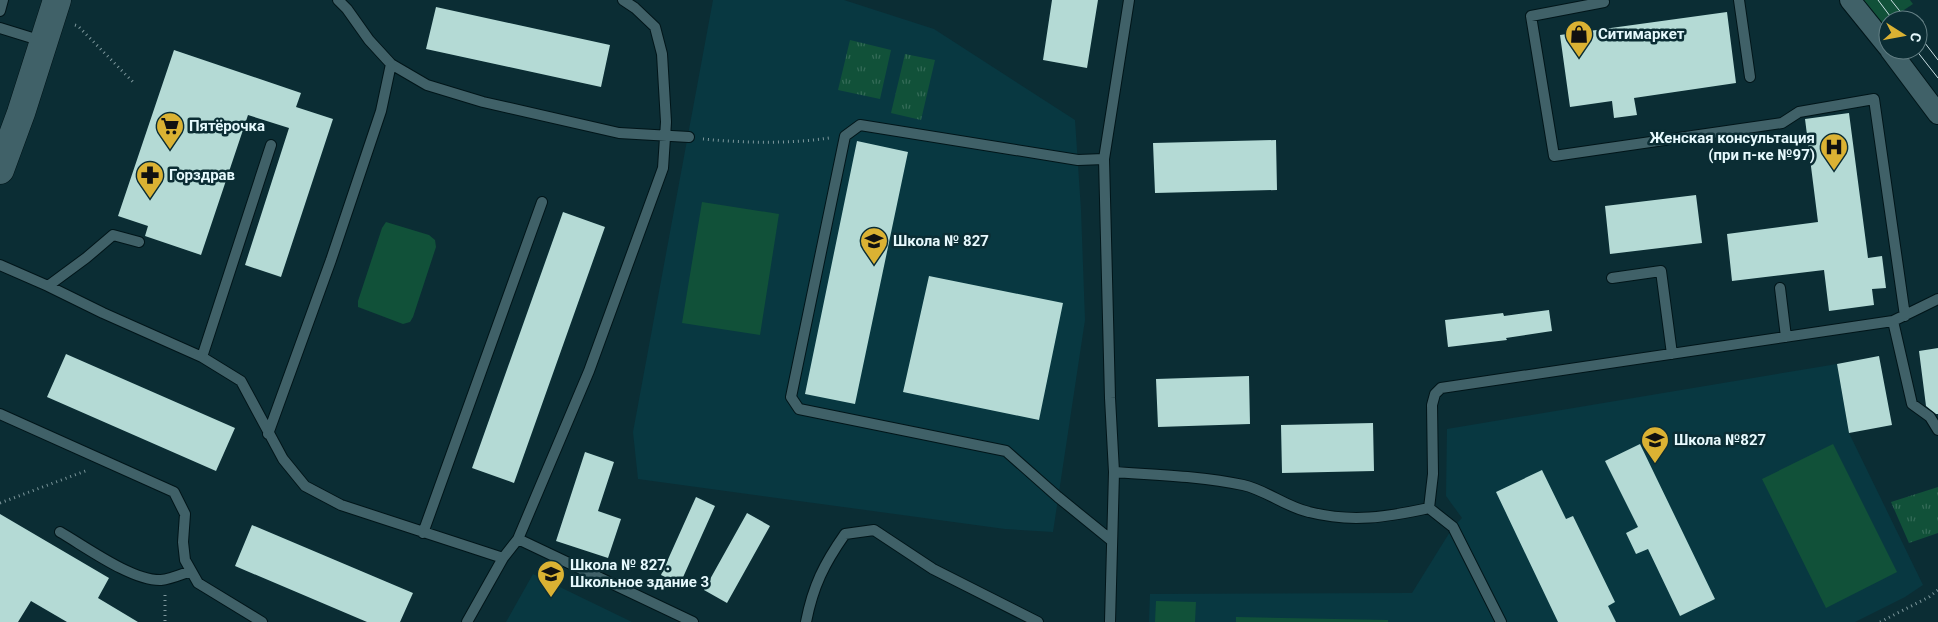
<svg xmlns="http://www.w3.org/2000/svg" width="1938" height="622" font-family="Roboto,sans-serif">
<style>
.built{fill:#083841}
.grass{fill:#115139}
.park{fill:url(#park-tufts)}
.building{fill:#b4dad5}
.lines{fill:none;stroke-linecap:round;stroke-linejoin:round}
.service-casing{stroke:#001519;stroke-width:12}
.minor-casing{stroke:#001519;stroke-width:22}
.secondary-casing{stroke:#001519;stroke-width:29}
.path{stroke:#7d979c;stroke-width:3;stroke-dasharray:1 4;stroke-linecap:butt}
.service{stroke:#406168;stroke-width:10}
.minor{stroke:#406168;stroke-width:20}
.secondary{stroke:#406168;stroke-width:28}
.tram{stroke:#cadfe3;stroke-width:1}
.labels{text-anchor:middle;dominant-baseline:central;stroke-width:5;stroke-linejoin:round;paint-order:stroke}
.poi-label{font-size:15px;font-weight:bold;fill:#e6f9fd;stroke:#0b2d34;text-anchor:start}
</style>
<defs>
<pattern id="park-tufts" width="24" height="20" patternUnits="userSpaceOnUse" patternTransform="scale(1.25)"><rect width="24" height="20" fill="#115139"/><path d="M3 7l-1-3M5 7V3M7 7l1-3M15 17l-1-3M17 17v-4M19 17l1-3" fill="none" stroke="#346b57"/></pattern>
</defs>
<rect width="100%" height="100%" fill="#0b2d34"/>
<path class="built" d="M 713,0 L 844,0 L 934,29 L 1075,120 L 1081,210 L 1085,320 L 1053,532 L 1005,529 L 638,479 L 633,432 Z
M 1837,364 L 1849,433 L 1923,585 L 1905,597 L 1855,622 L 1149,622 L 1150,594 L 1412,593 L 1453,527 L 1462,518 L 1446,496 L 1447,429 Z
M 533,574 L 632,622 L 506,622 Z"/>
<path class="grass" d="M 1858,0 L 1910,0 L 1913,4 L 1895,16 L 1893,20 L 1888,20 L 1887,28 Z
M 702,202 L 779,214 L 760,335 L 682,323 Z
M 386,222 L 429,235 L 435,240 L 436,247 L 413,317 L 410,322 L 403,324 L 358,307 L 358,301 L 382,228 Z
M 1833,444 L 1897,572 L 1826,608 L 1762,479 Z
M 1156,601 L 1196,602 L 1195,622 L 1155,622 Z
M 1236,617 L 1388,620 L 1388,622 L 1236,622 Z"/>
<path class="park" d="M 850,40 L 891,50 L 880,99 L 838,90 Z
M 905,54 L 935,60 L 921,120 L 891,113 Z
M 1938,487 L 1938,533 L 1909,543 L 1891,502 Z"/>
<path class="building" d="M 1052,0 L 1098,0 L 1087,68 L 1043,60 Z
M 436,7 L 610,45 L 601,87 L 426,49 Z
M 1727,12 L 1736,83 L 1634,98 L 1637,115 L 1614,118 L 1612,101 L 1570,107 L 1560,35 Z
M 174,50 L 301,93 L 296,107 L 333,119 L 281,277 L 245,265 L 289,128 L 248,115 L 201,255 L 145,236 L 148,226 L 118,216 Z
M 1849,113 L 1868,258 L 1882,256 L 1886,288 L 1872,289 L 1874,305 L 1829,311 L 1824,270 L 1732,281 L 1727,234 L 1818,222 L 1805,119 Z
M 1276,140 L 1277,190 L 1155,193 L 1153,143 Z
M 857,141 L 908,152 L 855,404 L 805,394 Z
M 1696,195 L 1702,243 L 1610,254 L 1605,206 Z
M 563,212 L 605,227 L 514,483 L 472,468 Z
M 929,276 L 1063,303 L 1039,420 L 903,392 Z
M 1549,310 L 1552,331 L 1506,338 L 1507,340 L 1448,347 L 1445,320 L 1503,313 L 1504,316 Z
M 1938,348 L 1938,414 L 1936,414 L 1926,406 L 1919,351 Z
M 66,354 L 235,428 L 216,471 L 47,397 Z
M 1879,356 L 1892,425 L 1849,433 L 1837,364 Z
M 1249,376 L 1250,424 L 1158,427 L 1156,379 Z
M 1373,423 L 1374,471 L 1282,473 L 1281,425 Z
M 1640,444 L 1715,599 L 1680,616 L 1648,549 L 1636,554 L 1626,533 L 1638,527 L 1605,461 Z
M 585,452 L 614,462 L 598,511 L 621,519 L 608,558 L 556,541 Z
M 1542,470 L 1566,519 L 1573,516 L 1615,602 L 1608,606 L 1616,622 L 1558,622 L 1496,492 Z
M 696,497 L 715,506 L 680,584 L 661,575 Z
M 747,513 L 770,526 L 727,603 L 704,590 Z
M 0,514 L 109,578 L 98,598 L 138,622 L 67,622 L 31,601 L 18,622 L 0,622 Z
M 252,525 L 413,593 L 400,622 L 367,622 L 235,566 Z"/>
<g class="lines">
<g class="service-casing">
<path id="service" d="M 338,0 L 347,9 L 369,40 L 391,64 L 427,85 L 483,102 L 619,133 L 689,137
M 1739,0 L 1750,77
M 1604,2 L 1531,16 L 1554,156 L 1782,123 L 1799,112 L 1874,99 L 1905,316
M 0,11 L 3,0
M 0,28 L 42,41
M 1104,159 L 1078,160 L 860,125 L 845,136 L 791,397 L 799,409 L 1006,451 L 1058,497 L 1111,540
M 0,265 L 48,286 L 86,258 L 113,235 L 139,242
M 1612,278 L 1661,271 L 1672,354
M 48,286 L 103,313 L 202,357 L 241,381 L 283,459 L 305,486 L 341,505 L 503,558
M 1780,288 L 1786,337
M 1893,321 L 1912,404 L 1930,417 L 1938,430
M 202,357 L 271,145
M 0,414 L 174,492 L 185,514 L 183,542 L 185,560 L 198,583 L 262,622
M 268,434 L 331,260 L 381,111 L 391,64
M 1114,472 C 1157,475 1201,476 1243,485 C 1266,490 1286,507 1309,512 C 1352,523 1387,517 1429,508 L 1433,474 L 1432,405 L 1435,394 L 1441,388 L 1893,321 L 1938,299
M 1429,508 L 1453,527 L 1501,622
M 60,532 C 86,547 132,581 161,580 C 171,579 182,574 191,571
M 423,533 L 542,202
M 518,539 L 693,622
M 467,622 L 503,558 L 518,539 L 589,371 L 663,168 L 666,122 L 662,54 L 655,27 L 635,8 L 623,0
M 806,622 C 813,586 824,564 845,534 L 874,530 L 933,569 L 1038,622
M 1110,622 L 1114,472 L 1110,398 L 1104,159 L 1129,0"/>
</g>
<g class="minor-casing">
<path id="minor" d="M 1850,0 L 1888,47
M 1890,50 L 1938,114"/>
</g>
<g class="secondary-casing">
<path id="secondary" d="M 0,170 L 21,113 L 57,0"/>
</g>
<path class="path" d="M 1918,24 L 1926,18
M 75,25 L 78,26 L 133,82
M 703,139 C 744,143 789,144 829,138
M 0,503 L 88,470
M 165,595 L 165,622
M 1880,622 L 1929,597 L 1938,590"/>
<use href="#service" class="service"/>
<use href="#minor" class="minor"/>
<use href="#secondary" class="secondary"/>
<path class="tram" d="M 1878,0 L 1893,20
M 1891,0 L 1907,20
M 1918,34 L 1938,60
M 1916,50 L 1938,78"/>
</g>
<defs>
<g id="shop-pin" transform="scale(1.4375)"><path d="M0 17L-7.5 6A9.5 9.5 0 1 1 7.5 6Z" fill="#dbb233" stroke="#0b2d34"/><path d="M-5-2.5h2.3a2.7 3.5 0 0 1 5.4 0H5L5.5 6h-11ZM-1.5-2.5h3a1.5 2.3 0 0 0-3 0Z" fill="#111"/></g>
<g id="supermarket-pin" transform="scale(1.4375)"><path d="M0 17L-7.5 6A9.5 9.5 0 1 1 7.5 6Z" fill="#dbb233" stroke="#0b2d34"/><path d="M-6-5.5h2.5l.6 2H6L4.5 2H-2.5L-4.4-4H-6ZM-1.5 3.2a1.3 1.3 0 1 0 .1 0ZM3 3.2a1.3 1.3 0 1 0 .1 0Z" fill="#111"/></g>
<g id="hospital-pin" transform="scale(1.4375)"><path d="M0 17L-7.5 6A9.5 9.5 0 1 1 7.5 6Z" fill="#dbb233" stroke="#0b2d34"/><path d="M-5-5h3v3.5h4V-5h3V5h-3V1.5h-4V5h-3Z" fill="#111"/></g>
<g id="pharmacy-pin" transform="scale(1.4375)"><path d="M0 17L-7.5 6A9.5 9.5 0 1 1 7.5 6Z" fill="#dbb233" stroke="#0b2d34"/><path d="M-2-6h4v4h4v4h-4v4h-4v-4h-4v-4h4Z" fill="#111"/></g>
<g id="school-pin" transform="scale(1.4375)"><path d="M0 17L-7.5 6A9.5 9.5 0 1 1 7.5 6Z" fill="#dbb233" stroke="#0b2d34"/><path d="M0-5L7-2L0 1L-7-2ZM-4 1L0 2.5L4 1V4Q0 6-4 4Z" fill="#111"/></g>
</defs>
<g fill-rule="evenodd">
<use href="#shop-pin" x="1579" y="34"/>
<use href="#supermarket-pin" x="170" y="126"/>
<use href="#hospital-pin" x="1834" y="147"/>
<use href="#pharmacy-pin" x="150" y="175"/>
<use href="#school-pin" x="874" y="241"/>
<use href="#school-pin" x="1655" y="440"/>
<use href="#school-pin" x="551" y="574"/>
</g>
<g class="labels">
<g class="poi-label">
<text x="1598" y="34">Ситимаркет</text>
<text x="189" y="126">Пятёрочка</text>
<text x="1815" y="138" text-anchor="end">Женская консультация<tspan x="1815" dy="17">(при п-ке №97)</tspan></text>
<text x="169" y="175">Горздрав</text>
<text x="893" y="241">Школа № 827</text>
<text x="1674" y="440">Школа №827</text>
<text x="570" y="565">Школа № 827.<tspan x="570" dy="17">Школьное здание 3</tspan></text>
</g>
</g>
<g transform="translate(1903 35) rotate(101)"><circle r="24" fill="#0b2d34" stroke="#637f84"/>
<path d="M0-4L9 19L0 12L-9 19Z" fill="#dbb233"/>
<text y="-8" font-size="14" font-weight="bold" text-anchor="middle" fill="#e6f9fd">С</text>
</g>
</svg>
